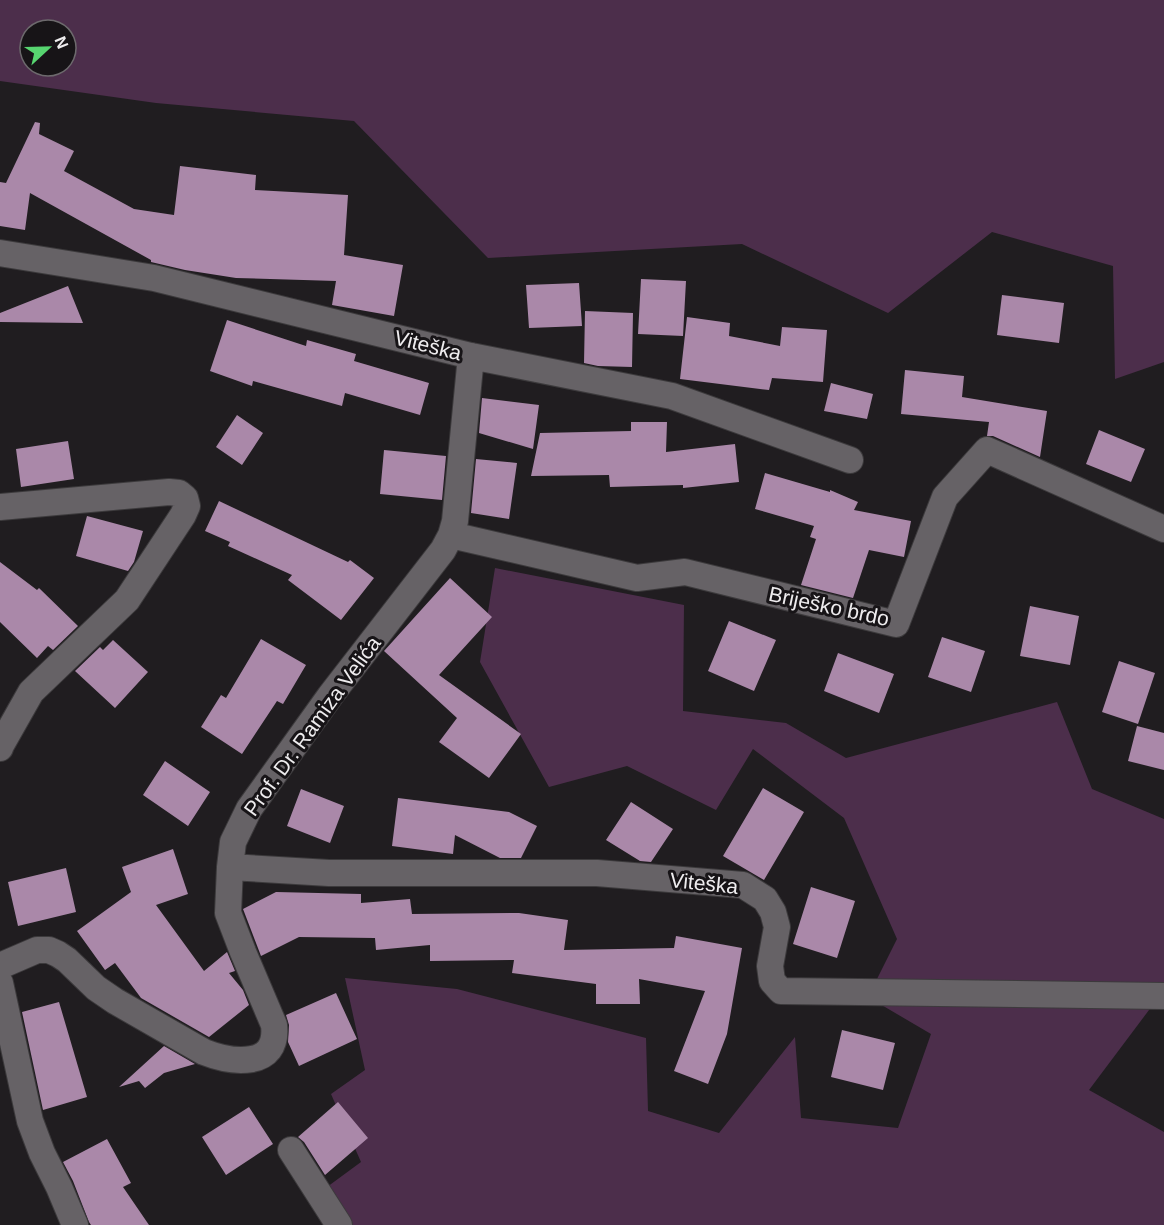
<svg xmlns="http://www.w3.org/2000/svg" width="1164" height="1225" font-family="Helvetica,sans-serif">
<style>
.green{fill:#4c2e4b;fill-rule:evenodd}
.building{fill:#aa88a9}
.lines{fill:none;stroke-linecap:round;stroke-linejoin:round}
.minor-casing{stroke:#3c3a3c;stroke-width:28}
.minor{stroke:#666266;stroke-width:26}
.labels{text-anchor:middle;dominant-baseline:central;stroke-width:6;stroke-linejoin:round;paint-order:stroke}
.street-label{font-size:21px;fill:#eeecee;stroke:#171417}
</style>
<rect width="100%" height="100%" fill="#201d20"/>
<path class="green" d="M 0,0 L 1164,0 L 1164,362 L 1115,379 L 1113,266 L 992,232 L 888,313 L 742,244 L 488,258 L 354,121 L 156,103 L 0,81 ZM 30,30 L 66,30 L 66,66 L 30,66 Z
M 495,568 L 684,605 L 683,711 L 786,723 L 846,758 L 1057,702 L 1092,789 L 1164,819 L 1164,999 L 1155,1002 L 1089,1090 L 1164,1132 L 1164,1225 L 336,1225 L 327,1187 L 361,1162 L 331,1094 L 365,1070 L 345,978 L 457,989 L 646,1038 L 648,1111 L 719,1133 L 795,1037 L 801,1118 L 898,1128 L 931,1034 L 868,997 L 897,939 L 844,818 L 753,749 L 716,810 L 627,766 L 549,787 L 480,662 Z"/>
<path class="building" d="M 35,122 L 40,123 L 39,134 L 74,151 L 64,171 L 134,209 L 174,215 L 180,166 L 256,175 L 255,190 L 348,195 L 344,255 L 403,265 L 394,316 L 332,305 L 336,281 L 236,278 L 185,270 L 151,262 L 151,260 L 30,193 L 25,230 L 0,226 L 0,182 L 6,183 Z
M 641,279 L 686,281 L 683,336 L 638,334 Z
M 579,283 L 582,326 L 529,328 L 526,285 Z
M 68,286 L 83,323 L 0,322 L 0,313 Z
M 1002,295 L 1064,303 L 1059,343 L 997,335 Z
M 585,311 L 633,313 L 632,367 L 598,366 L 584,363 Z
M 687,317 L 730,323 L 729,336 L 780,346 L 782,327 L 827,330 L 823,382 L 772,378 L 769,390 L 680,379 Z
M 227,320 L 306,346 L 307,340 L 356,354 L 354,361 L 429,383 L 420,415 L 345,393 L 342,406 L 253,381 L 252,386 L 210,371 Z
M 905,370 L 964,376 L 962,397 L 1047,411 L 1040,457 L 993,436 L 987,436 L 989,422 L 901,414 Z
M 831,383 L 873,394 L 867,419 L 824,411 Z
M 482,398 L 539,405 L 533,449 L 479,433 Z
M 237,415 L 263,433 L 242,465 L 216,447 Z
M 631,422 L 667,422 L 666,452 L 735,444 L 739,482 L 683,488 L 683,485 L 610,487 L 609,475 L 531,476 L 540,433 L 631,431 Z
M 1099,430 L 1145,449 L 1131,482 L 1086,464 Z
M 68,441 L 74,479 L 21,487 L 16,449 Z
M 384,450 L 446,456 L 442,500 L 380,494 Z
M 476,459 L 517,463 L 509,519 L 471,513 Z
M 765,473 L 830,492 L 830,490 L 858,502 L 854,510 L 911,521 L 904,557 L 869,550 L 853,598 L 801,585 L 816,539 L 810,537 L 814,526 L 755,509 Z
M 219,501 L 348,562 L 350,560 L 374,578 L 341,620 L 288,580 L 292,575 L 228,546 L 230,542 L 205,531 Z
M 87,516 L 143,531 L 134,562 L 128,571 L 76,556 Z
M 0,562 L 37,590 L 39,588 L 78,626 L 53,650 L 48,646 L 37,658 L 0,622 Z
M 450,578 L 492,617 L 439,675 L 521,734 L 489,778 L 439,742 L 457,718 L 384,651 Z
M 1030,606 L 1079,616 L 1070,665 L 1020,656 Z
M 729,621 L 776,640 L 754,691 L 708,671 Z
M 942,637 L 985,651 L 971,692 L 928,677 Z
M 261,639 L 306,665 L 283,704 L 277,701 L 242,754 L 201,727 L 221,695 L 226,698 Z
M 113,640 L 148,672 L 115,708 L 75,671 L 100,647 L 103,650 Z
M 838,653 L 894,674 L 879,713 L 824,691 Z
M 1119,661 L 1155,673 L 1138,724 L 1102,712 Z
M 1137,726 L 1164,733 L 1164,770 L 1128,761 Z
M 165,761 L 210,792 L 188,826 L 143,795 Z
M 763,788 L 804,812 L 764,880 L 723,856 Z
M 301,789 L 344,806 L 330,843 L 287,826 Z
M 398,798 L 509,812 L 537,826 L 521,858 L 500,858 L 455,835 L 453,854 L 392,846 Z
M 631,802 L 673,829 L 651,862 L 640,861 L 606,840 Z
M 173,849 L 188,894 L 156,905 L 204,971 L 227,952 L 235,971 L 229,973 L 243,990 L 249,1005 L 209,1037 L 141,998 L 115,963 L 105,970 L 77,931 L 131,892 L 122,867 Z
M 66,868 L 76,912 L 18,926 L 8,882 Z
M 811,887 L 855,901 L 837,958 L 793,944 Z
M 276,892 L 361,894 L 361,903 L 410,899 L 412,914 L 519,913 L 568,920 L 564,950 L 674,948 L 676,936 L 742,948 L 727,1034 L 708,1084 L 674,1071 L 705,991 L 639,979 L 640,1004 L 596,1004 L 596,984 L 512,973 L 514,960 L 430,961 L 430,945 L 376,950 L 375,938 L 299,937 L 261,956 L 243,909 Z
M 336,993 L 357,1039 L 299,1066 L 288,1042 L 289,1025 L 286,1015 Z
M 59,1002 L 87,1097 L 43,1110 L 22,1012 Z
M 842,1030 L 895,1043 L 883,1090 L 831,1077 Z
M 164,1046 L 195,1064 L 164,1073 L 145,1088 L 139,1081 L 119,1087 Z
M 338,1102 L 368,1138 L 325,1175 L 304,1142 L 298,1137 Z
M 249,1107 L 273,1144 L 226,1175 L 202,1137 Z
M 107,1139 L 131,1183 L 123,1187 L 149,1225 L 91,1225 L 89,1222 L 73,1181 L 63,1162 Z"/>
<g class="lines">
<g class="minor-casing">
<path id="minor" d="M 0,253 L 154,278 L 471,356 L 672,396 L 850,460
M 0,507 L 169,492 L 179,493 L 185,498 L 187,506 L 183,515 L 127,600 L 31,692 L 1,745 L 0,748
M 451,535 L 637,578 L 685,572 L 896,624 L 945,497 L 987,450 L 1164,529
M 230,867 L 329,873 L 597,873 L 743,885 L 765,899 L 773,912 L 777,927 L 770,966 L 772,981 L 781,991 L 1164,996
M 0,966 L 37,950 L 49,950 L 58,954 L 67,960 L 96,988 L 115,1001 L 204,1052 C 232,1063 279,1069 274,1025 L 243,952 L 228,913 L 230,867 L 233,842 L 249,809 L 330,696 L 443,550 L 451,535 L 455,521 L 471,356
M 0,983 L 30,1121 L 42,1153 L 59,1187 L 75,1225
M 291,1150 L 339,1225"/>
</g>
<use href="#minor" class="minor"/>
</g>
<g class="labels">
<g class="street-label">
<text transform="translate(428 345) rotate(14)">Viteška</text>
<text transform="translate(829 606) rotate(12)">Briješko brdo</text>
<text transform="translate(312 726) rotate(-54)">Prof. Dr. Ramiza Velića</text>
<text transform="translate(704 883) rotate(6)">Viteška</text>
</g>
</g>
<g transform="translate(48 48) rotate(68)"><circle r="28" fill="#171417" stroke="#6d6a6d" stroke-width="1.5"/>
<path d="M0-4.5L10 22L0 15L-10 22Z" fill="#57d570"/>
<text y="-9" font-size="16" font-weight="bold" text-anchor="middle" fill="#eeecee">N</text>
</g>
</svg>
